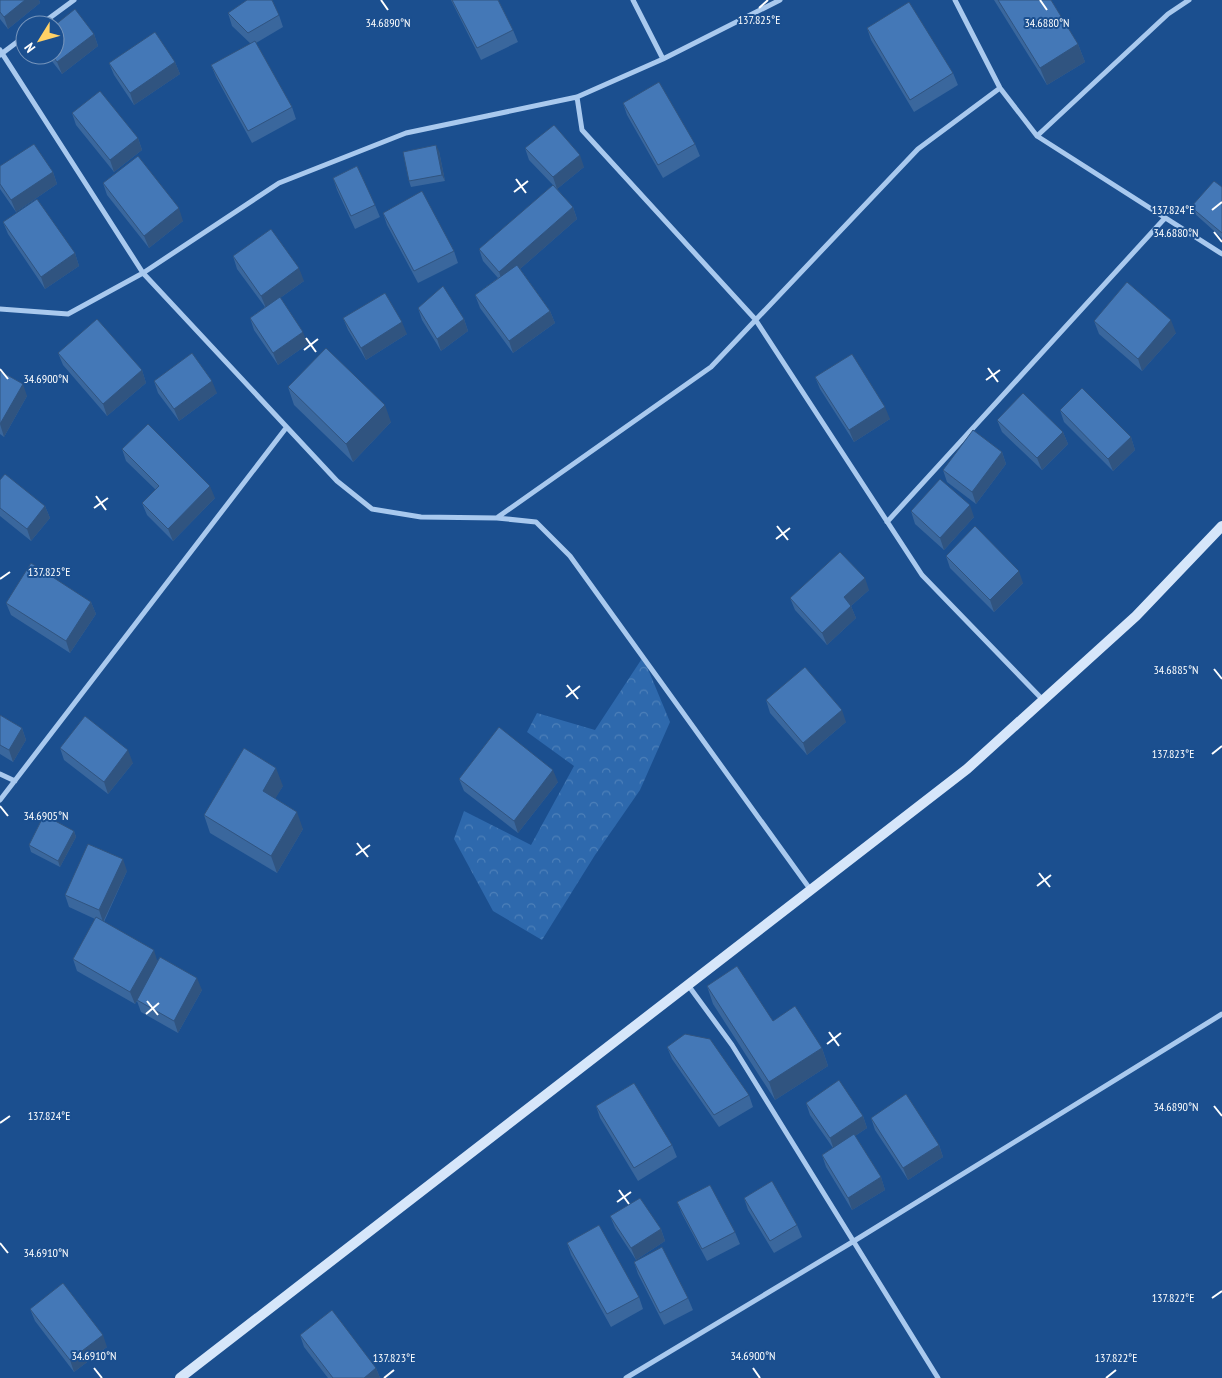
<svg xmlns="http://www.w3.org/2000/svg" width="1222" height="1378" font-family="'PT Sans Narrow',sans-serif">
<style>
.forest{fill:url(#forest-crowns)}
.lines{fill:none;stroke-linecap:round;stroke-linejoin:round}
.street{stroke:#a9c9ee;stroke-width:5}
.secondary{stroke:#d6e6fa;stroke-width:10}
.wall{fill:#3a679d}
.shaded-wall{fill:#305480}
.building{fill:#4478b7;stroke:#305480}
.ticks{fill:none;stroke:#fff;stroke-width:2}
.ticks-label{font-size:12px;text-anchor:middle;fill:#fff;stroke:#1b4f8f;stroke-width:4;stroke-linejoin:round;paint-order:stroke}
</style>
<defs>
<pattern id="forest-crowns" width="20" height="18" patternUnits="userSpaceOnUse" patternTransform="scale(1.25)"><rect width="20" height="18" fill="#2e69ad"/><path d="M2 6a3 3 0 1 1 6 0M12 15a3 3 0 1 1 6 0" fill="none" stroke="#4d80b9"/></pattern>
</defs>
<rect width="100%" height="100%" fill="#1b4f8f"/>
<path class="forest" d="M 643,657 L 670,722 L 640,790 L 595,855 L 542,940 L 493,911 L 454,839 L 464,811 L 531,845 L 574,766 L 527,732 L 537,713 L 595,730 Z"/>
<g class="lines">
<path class="street" d="M 633,0 L 663,59
M 955,0 L 1000,88 L 1037,136 L 1222,254
M 40,25 L 74,0
M 0,50 L 143,273 L 337,481 L 372,509 L 421,517 L 497,518 L 536,522 L 570,556 L 810,889
M 0,55 L 25,36
M 577,97 L 582,130 L 755,319 L 922,575 L 1043,700
M 1037,136 L 1168,14 L 1189,0
M 0,309 L 68,314 L 143,273 L 279,183 L 406,133 L 577,97 L 663,59 L 780,0
M 498,517 L 711,367 L 918,149 L 1000,88
M 887,522 L 1165,218
M 0,774 L 15,781
M 0,800 L 286,428
M 688,985 L 732,1045 L 938,1378
M 626,1378 L 854,1241 L 1222,1014"/>
<path class="secondary" d="M 180,1378 L 967,769 L 1136,616 L 1222,526"/>
</g>
<path class="wall" d="M 0,0 L 39,0 L 40,3 L 8,29 L 0,19 Z
M 451,0 L 498,0 L 513,30 L 518,42 L 481,60 Z
M 994,0 L 1051,0 L 1078,44 L 1085,62 L 1047,85 Z
M 228,13 L 279,15 L 283,27 L 256,43 L 292,107 L 296,119 L 252,143 L 216,77 L 211,65 L 251,44 L 232,26 Z
M 867,28 L 953,73 L 958,85 L 914,112 L 871,40 Z
M 94,34 L 98,46 L 62,74 L 47,55 L 55,55 Z
M 175,62 L 180,74 L 134,105 L 114,75 L 109,63 Z
M 623,103 L 695,144 L 700,156 L 663,178 L 627,115 Z
M 72,113 L 138,138 L 142,150 L 114,172 L 76,125 Z
M 525,148 L 584,167 L 557,189 L 573,207 L 577,219 L 520,269 L 550,311 L 555,323 L 513,353 L 480,308 L 475,295 L 498,278 L 483,261 L 479,249 L 553,185 L 529,160 Z
M 439,151 L 445,181 L 411,187 L 409,181 Z
M 0,166 L 53,172 L 57,184 L 16,212 L 0,189 Z
M 333,178 L 375,205 L 380,217 L 355,229 L 337,190 Z
M 103,183 L 183,221 L 149,248 L 107,195 Z
M 1222,187 L 1222,238 L 1194,213 L 1191,207 Z
M 383,213 L 454,251 L 458,263 L 418,283 L 387,225 Z
M 3,222 L 75,253 L 79,266 L 45,289 L 8,234 Z
M 233,256 L 304,281 L 280,298 L 308,344 L 278,365 L 254,330 L 250,318 L 265,307 L 237,269 Z
M 418,308 L 464,319 L 468,331 L 441,351 L 422,320 Z
M 343,318 L 407,334 L 366,360 L 348,330 Z
M 1094,321 L 1176,333 L 1142,371 L 1099,334 Z
M 58,353 L 142,370 L 146,383 L 107,416 L 63,365 Z
M 0,371 L 27,396 L 4,437 L 0,434 Z
M 815,377 L 890,419 L 854,442 L 820,389 Z
M 154,381 L 217,393 L 179,421 L 158,393 Z
M 288,387 L 391,422 L 353,462 L 294,405 Z
M 1060,410 L 1131,437 L 1135,450 L 1113,471 L 1064,422 Z
M 997,420 L 1063,432 L 1068,444 L 1042,470 L 1002,432 Z
M 122,449 L 215,498 L 173,541 L 147,515 L 142,503 L 156,490 L 126,461 Z
M 1002,452 L 1006,464 L 976,504 L 947,482 L 943,470 Z
M 0,480 L 45,506 L 50,518 L 31,541 L 0,516 Z
M 911,511 L 974,517 L 944,550 L 915,524 Z
M 946,556 L 1023,583 L 994,612 L 950,568 Z
M 869,590 L 851,606 L 856,618 L 827,645 L 795,610 L 790,598 Z
M 91,602 L 96,614 L 70,653 L 11,615 L 6,603 Z
M 766,700 L 846,722 L 807,755 L 770,713 Z
M 0,715 L 22,728 L 26,740 L 13,762 L 0,754 Z
M 60,748 L 133,763 L 108,794 L 64,760 Z
M 459,779 L 558,782 L 518,833 L 464,791 Z
M 283,786 L 275,798 L 303,829 L 277,873 L 210,833 L 204,815 Z
M 74,831 L 76,837 L 60,867 L 31,852 L 29,845 Z
M 127,871 L 104,922 L 158,961 L 202,990 L 178,1033 L 141,1012 L 137,1001 L 135,1004 L 77,971 L 73,959 L 95,919 L 69,907 L 65,895 Z
M 707,986 L 773,1021 L 822,1048 L 828,1066 L 775,1100 L 713,1004 Z
M 667,1047 L 749,1095 L 753,1107 L 719,1127 L 672,1059 Z
M 806,1103 L 863,1116 L 867,1128 L 855,1136 L 881,1177 L 885,1190 L 852,1210 L 826,1167 L 822,1155 L 833,1148 L 810,1115 Z
M 596,1106 L 672,1145 L 677,1157 L 638,1181 L 600,1118 Z
M 871,1118 L 939,1145 L 943,1157 L 908,1180 L 875,1130 Z
M 744,1198 L 797,1225 L 802,1237 L 774,1253 L 748,1210 Z
M 677,1202 L 735,1232 L 740,1244 L 707,1261 L 682,1214 Z
M 610,1216 L 661,1229 L 665,1241 L 636,1260 L 615,1228 Z
M 567,1243 L 639,1297 L 643,1309 L 611,1327 L 571,1255 Z
M 634,1262 L 688,1298 L 693,1310 L 664,1325 L 638,1274 Z
M 30,1309 L 107,1347 L 74,1372 L 35,1321 Z
M 300,1335 L 376,1368 L 380,1378 L 328,1378 L 304,1347 Z"/>
<path class="shaded-wall" d="M 25,0 L 39,0 L 40,3 L 8,29 L 4,17 Z
M 94,34 L 98,46 L 62,74 L 57,62 Z
M 1078,44 L 1085,62 L 1047,85 L 1040,68 Z
M 175,62 L 180,74 L 134,105 L 130,93 Z
M 138,138 L 142,150 L 114,172 L 110,160 Z
M 436,145 L 439,151 L 445,181 L 442,175 Z
M 580,155 L 584,167 L 557,189 L 553,177 Z
M 53,172 L 57,184 L 16,212 L 11,200 Z
M 573,207 L 577,219 L 503,284 L 499,272 Z
M 179,208 L 183,221 L 149,248 L 144,236 Z
M 75,253 L 79,266 L 45,289 L 41,277 Z
M 299,268 L 304,281 L 266,308 L 261,296 Z
M 550,311 L 555,323 L 513,353 L 509,341 Z
M 464,319 L 468,331 L 441,351 L 437,339 Z
M 1171,320 L 1176,333 L 1142,371 L 1138,359 Z
M 402,322 L 407,334 L 366,360 L 361,348 Z
M 303,332 L 308,344 L 278,365 L 273,353 Z
M 142,370 L 146,383 L 107,416 L 103,404 Z
M 212,381 L 217,393 L 179,421 L 174,409 Z
M 23,384 L 27,396 L 4,437 L 0,424 Z
M 385,405 L 391,422 L 353,462 L 346,444 Z
M 885,407 L 890,419 L 854,442 L 849,430 Z
M 1063,432 L 1068,444 L 1042,470 L 1037,458 Z
M 1131,437 L 1135,450 L 1113,471 L 1108,459 Z
M 1002,452 L 1006,464 L 976,504 L 972,492 Z
M 210,486 L 215,498 L 173,541 L 168,529 Z
M 970,505 L 974,517 L 944,550 L 940,538 Z
M 45,506 L 50,518 L 31,541 L 27,529 Z
M 1019,571 L 1023,583 L 994,612 L 990,600 Z
M 865,578 L 869,590 L 851,606 L 856,618 L 827,645 L 822,633 L 844,597 Z
M 91,602 L 96,614 L 70,653 L 66,641 Z
M 842,710 L 846,722 L 807,755 L 803,743 Z
M 22,728 L 26,740 L 13,762 L 9,750 Z
M 128,750 L 133,763 L 108,794 L 104,782 Z
M 276,768 L 283,786 L 269,809 L 263,791 Z
M 553,770 L 558,782 L 518,833 L 514,821 Z
M 297,812 L 303,829 L 277,873 L 271,856 Z
M 74,831 L 76,837 L 60,867 L 58,861 Z
M 123,859 L 127,871 L 103,922 L 99,910 Z
M 154,950 L 158,963 L 135,1004 L 130,992 Z
M 197,978 L 202,990 L 178,1033 L 174,1021 Z
M 822,1048 L 828,1066 L 775,1100 L 769,1082 Z
M 863,1116 L 867,1128 L 834,1150 L 830,1138 Z
M 939,1145 L 943,1157 L 908,1180 L 903,1168 Z
M 881,1177 L 885,1190 L 852,1210 L 848,1198 Z
M 661,1229 L 665,1241 L 636,1260 L 631,1248 Z
M 103,1335 L 107,1347 L 74,1372 L 70,1360 Z
M 376,1368 L 380,1378 L 364,1378 Z"/>
<path class="building" d="M 0,0 L 25,0 L 4,17 L 0,12 Z
M 247,0 L 272,0 L 279,15 L 248,33 L 228,13 Z
M 452,0 L 498,0 L 513,30 L 477,48 Z
M 998,0 L 1051,0 L 1078,44 L 1040,68 Z
M 909,2 L 953,73 L 910,100 L 867,28 Z
M 75,9 L 94,34 L 57,62 L 52,55 L 55,55 L 55,25 Z
M 155,32 L 175,62 L 130,93 L 109,63 Z
M 255,41 L 292,107 L 248,131 L 211,65 Z
M 659,82 L 695,144 L 658,165 L 623,103 Z
M 100,91 L 138,138 L 110,160 L 72,113 Z
M 554,125 L 580,155 L 553,177 L 525,148 Z
M 34,144 L 53,172 L 11,200 L 0,184 L 0,166 Z
M 436,145 L 442,175 L 409,181 L 403,152 Z
M 138,156 L 179,208 L 144,236 L 103,183 Z
M 357,166 L 375,205 L 351,216 L 333,178 Z
M 1214,181 L 1222,187 L 1222,233 L 1191,207 Z
M 553,185 L 573,207 L 499,272 L 479,249 Z
M 422,191 L 454,251 L 414,271 L 383,213 Z
M 37,199 L 75,253 L 41,277 L 3,222 Z
M 271,229 L 299,268 L 261,296 L 233,256 Z
M 517,265 L 550,311 L 509,341 L 475,295 Z
M 1127,282 L 1171,320 L 1138,359 L 1094,321 Z
M 443,286 L 464,319 L 437,339 L 418,308 Z
M 385,293 L 402,322 L 361,348 L 343,318 Z
M 280,297 L 303,332 L 273,353 L 250,318 Z
M 97,319 L 142,370 L 103,404 L 58,353 Z
M 326,348 L 385,405 L 346,444 L 288,387 Z
M 192,353 L 212,381 L 174,409 L 154,381 Z
M 852,354 L 885,407 L 849,430 L 815,377 Z
M 0,371 L 23,384 L 0,424 Z
M 1082,388 L 1131,437 L 1108,459 L 1060,410 Z
M 1023,393 L 1063,432 L 1037,458 L 997,420 Z
M 148,424 L 210,486 L 168,529 L 142,503 L 159,486 L 122,449 Z
M 973,430 L 1002,452 L 972,492 L 943,470 Z
M 5,474 L 45,506 L 27,529 L 0,508 L 0,480 Z
M 940,479 L 970,505 L 940,538 L 911,511 Z
M 975,526 L 1019,571 L 990,600 L 946,556 Z
M 840,552 L 865,578 L 844,597 L 851,606 L 822,633 L 790,598 Z
M 31,563 L 91,602 L 66,641 L 6,603 Z
M 805,667 L 842,710 L 803,743 L 766,700 Z
M 0,715 L 22,728 L 9,750 L 0,745 Z
M 85,716 L 128,750 L 104,782 L 60,748 Z
M 499,727 L 553,770 L 514,821 L 459,779 Z
M 244,748 L 276,768 L 263,791 L 297,812 L 271,856 L 204,815 Z
M 44,815 L 74,831 L 58,861 L 29,845 Z
M 88,844 L 123,859 L 99,910 L 65,895 Z
M 96,917 L 154,950 L 130,992 L 73,959 Z
M 160,957 L 197,978 L 174,1021 L 137,1000 Z
M 737,966 L 773,1021 L 795,1006 L 822,1048 L 769,1082 L 707,986 Z
M 685,1034 L 710,1039 L 749,1095 L 714,1115 L 667,1047 Z
M 839,1080 L 863,1116 L 830,1138 L 806,1103 Z
M 634,1083 L 672,1145 L 634,1168 L 596,1106 Z
M 906,1094 L 939,1145 L 903,1168 L 871,1118 Z
M 854,1134 L 881,1177 L 848,1198 L 822,1155 Z
M 772,1181 L 797,1225 L 770,1241 L 744,1198 Z
M 710,1185 L 735,1232 L 702,1249 L 677,1202 Z
M 640,1198 L 661,1229 L 631,1248 L 610,1216 Z
M 599,1225 L 639,1297 L 607,1314 L 567,1243 Z
M 662,1247 L 688,1298 L 660,1313 L 634,1262 Z
M 63,1283 L 103,1335 L 70,1360 L 30,1309 Z
M 332,1310 L 376,1368 L 364,1378 L 333,1378 L 300,1335 Z"/>
<path class="ticks" d="M 381,0 L 388,10M 1040,0 L 1047,10M 759,8 L 768,0M 516,179 L 526,193M 514,192 L 528,181M 1212,210 L 1222,202M 1214,232 L 1222,242M 306,338 L 316,352M 304,350 L 318,339M 988,368 L 998,382M 0,369 L 8,379M 986,380 L 1000,370M 96,496 L 106,510M 94,508 L 108,498M 777,526 L 788,540M 776,539 L 790,528M 0,579 L 10,572M 1214,669 L 1222,679M 567,685 L 578,699M 566,697 L 580,686M 1212,754 L 1222,746M 0,806 L 8,816M 357,843 L 368,857M 356,855 L 370,845M 1039,873 L 1050,887M 1037,886 L 1051,875M 147,1001 L 158,1015M 146,1014 L 159,1003M 829,1032 L 839,1046M 827,1044 L 841,1033M 1214,1106 L 1222,1116M 0,1123 L 10,1116M 619,1190 L 629,1204M 617,1202 L 631,1192M 0,1243 L 8,1253M 1212,1298 L 1222,1291M 94,1368 L 102,1378M 753,1368 L 760,1378M 384,1378 L 394,1370M 1106,1378 L 1116,1370"/>
<g class="ticks-label">
<text x="759" y="24">137.825°E</text>
<text x="388" y="27">34.6890°N</text>
<text x="1047" y="27">34.6880°N</text>
<text x="1173" y="214">137.824°E</text>
<text x="1176" y="237">34.6880°N</text>
<text x="46" y="383">34.6900°N</text>
<text x="49" y="576">137.825°E</text>
<text x="1176" y="674">34.6885°N</text>
<text x="1173" y="758">137.823°E</text>
<text x="46" y="820">34.6905°N</text>
<text x="1176" y="1111">34.6890°N</text>
<text x="49" y="1120">137.824°E</text>
<text x="46" y="1257">34.6910°N</text>
<text x="1173" y="1302">137.822°E</text>
<text x="94" y="1360">34.6910°N</text>
<text x="753" y="1360">34.6900°N</text>
<text x="394" y="1362">137.823°E</text>
<text x="1116" y="1362">137.822°E</text>
</g>
<g transform="translate(40 40) rotate(233)"><circle r="24" fill="#1b4f8f" stroke="#7695bc"/>
<path d="M0-4L9 19L0 12L-9 19Z" fill="#ffd166"/>
<text y="-8" font-size="14" font-weight="bold" text-anchor="middle" fill="#ffffff">N</text>
</g>
</svg>
